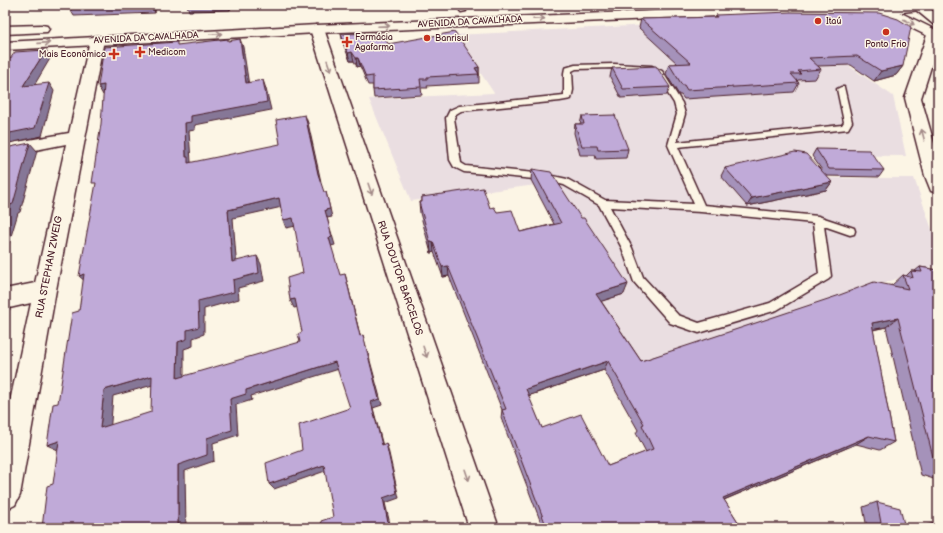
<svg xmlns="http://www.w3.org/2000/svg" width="943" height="533" font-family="'Balsamiq Sans',sans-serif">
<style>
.built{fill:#eadee1}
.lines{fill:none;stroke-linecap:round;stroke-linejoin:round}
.lane-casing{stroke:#4a1f2b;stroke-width:3}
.street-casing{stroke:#4a1f2b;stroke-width:3}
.secondary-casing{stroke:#4a1f2b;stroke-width:3}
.primary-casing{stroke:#4a1f2b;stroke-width:3}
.lane{fill:#fcf5e5;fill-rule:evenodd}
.street{fill:#fcf5e5;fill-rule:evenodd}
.secondary{fill:#fcf5e5;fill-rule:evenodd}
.primary{fill:#fcf5e5;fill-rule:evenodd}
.wall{fill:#a592ba;stroke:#4a1f2b;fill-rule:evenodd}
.shaded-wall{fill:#867797;stroke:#4a1f2b}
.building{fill:#c0aad8;stroke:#4a1f2b;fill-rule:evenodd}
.oneway{stroke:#a38a88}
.poi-dot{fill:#c8321e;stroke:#fcf5e5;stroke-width:1.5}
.labels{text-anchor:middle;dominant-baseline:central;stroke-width:3;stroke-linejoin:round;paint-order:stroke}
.far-poi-label{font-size:9px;fill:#4a1f2b;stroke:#fcf5e5;text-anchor:start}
.far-street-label{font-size:9px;fill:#4a1f2b;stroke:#fcf5e5}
.street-label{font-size:10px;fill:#4a1f2b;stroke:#fcf5e5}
</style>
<rect width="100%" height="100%" fill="#fcf5e5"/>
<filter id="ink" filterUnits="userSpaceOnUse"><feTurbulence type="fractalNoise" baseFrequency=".025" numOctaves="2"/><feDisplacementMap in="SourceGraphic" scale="8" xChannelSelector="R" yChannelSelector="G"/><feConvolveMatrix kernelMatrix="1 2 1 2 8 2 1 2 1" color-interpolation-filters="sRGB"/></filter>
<g filter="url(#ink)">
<path class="built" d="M 690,23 L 837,58 L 893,96 L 906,156 L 800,155 L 804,178 L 914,178 L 938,247 L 938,265 L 637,366 L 595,301 L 628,290 L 552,183 L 411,201 L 369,99 L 494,93 L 455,35 Z"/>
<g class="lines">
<g class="lane-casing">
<path id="lane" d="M 456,5 L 462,5 L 466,11 L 461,12 Z
M 614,64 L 652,66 L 662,71 L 682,103 L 685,114 L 677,142 L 842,125 L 844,122 L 837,89 L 841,87 L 844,87 L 852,122 L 848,129 L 678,147 L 704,205 L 818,216 L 854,228 L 855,231 L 854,234 L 850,235 L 824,226 L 831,276 L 829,279 L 777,310 L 699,333 L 670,323 L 634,282 L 622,248 L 599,205 L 564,185 L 544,180 L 464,172 L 454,167 L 450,160 L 446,118 L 450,110 L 459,106 L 564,95 L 564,73 L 565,68 L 575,65 ZM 614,68 L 650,70 L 656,75 L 674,103 L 677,114 L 668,145 L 694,204 L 605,200 L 567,179 L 544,174 L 466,166 L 461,163 L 454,118 L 456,114 L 461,111 L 560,101 L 571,99 L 573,90 L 572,71 L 576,69 ZM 610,207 L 701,212 L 813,223 L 819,274 L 770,303 L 699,323 L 678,315 L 643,277 L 632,248 Z"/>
</g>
<g class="street-casing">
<path id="street" d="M 934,31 L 938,32 L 938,45 L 921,98 L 938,157 L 938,193 L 931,191 L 925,176 L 905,98 L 927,35 L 929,32 Z
M 97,36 L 102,37 L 104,40 L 56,290 L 20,495 L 15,505 L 5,510 L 5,425 L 31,303 L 5,309 L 5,289 L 35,283 L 66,144 L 5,156 L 5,144 L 69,133 L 90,40 L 92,37 Z"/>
</g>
<g class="secondary-casing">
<path id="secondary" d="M 868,5 L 885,5 L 938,31 L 938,41 L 870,8 Z
M 910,5 L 925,5 L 938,14 L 938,25 L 933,24 Z
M 317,25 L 322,26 L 324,29 L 499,528 L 469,528 L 310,29 L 312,26 Z"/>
</g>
<g class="primary-casing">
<path id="primary" d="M 799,5 L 938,5 L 938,8 L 884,14 L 824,12 L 317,33 L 5,50 L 5,42 L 317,25 Z
M 42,25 L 47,26 L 49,29 L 47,32 L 5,34 L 5,26 Z"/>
</g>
<use href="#lane" class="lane"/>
<use href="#street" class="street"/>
<use href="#secondary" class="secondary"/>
<use href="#primary" class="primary"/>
</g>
<path class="wall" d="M 69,5 L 155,5 L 155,13 L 74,16 L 69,7 Z
M 187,5 L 231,5 L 230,10 L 189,11 Z
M 308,5 L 385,5 L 327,8 L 326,6 L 309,8 Z
M 716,15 L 903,66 L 896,75 L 874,81 L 851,65 L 818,66 L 821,69 L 815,79 L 798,80 L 797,81 L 799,83 L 794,92 L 684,99 L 681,95 L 679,95 L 666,74 L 669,64 L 678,64 L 639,28 L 641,19 L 715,17 Z
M 341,34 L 388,44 L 479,67 L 479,83 L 427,86 L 428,88 L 421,88 L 422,95 L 374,98 L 373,90 L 373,85 L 368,85 L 360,66 L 357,67 L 354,61 L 350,61 L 343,43 Z
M 612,68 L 670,87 L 667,95 L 621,98 L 610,77 Z
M 582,116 L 628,149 L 626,158 L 596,159 L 595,155 L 580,155 L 574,133 L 575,124 L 580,124 Z
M 816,149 L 884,170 L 879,177 L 826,176 L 832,182 L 826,190 L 747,206 L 721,176 L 725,168 L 822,170 L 812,156 Z
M 532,169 L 624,294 L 601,301 L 641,361 L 892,285 L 903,275 L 906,276 L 911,271 L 915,271 L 920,267 L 938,270 L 938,482 L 937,480 L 921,475 L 886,327 L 873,330 L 894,442 L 880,450 L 856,444 L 724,500 L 742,528 L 543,528 L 501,418 L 502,410 L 449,276 L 443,277 L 434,252 L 431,253 L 420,213 L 419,202 L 422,202 L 422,197 L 490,208 L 497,212 L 520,232 L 554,224 L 531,180 ZM 604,370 L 638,430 L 636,433 L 646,452 L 608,466 L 542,428 L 528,396 Z
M 877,502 L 905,528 L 867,528 L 863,507 Z
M 938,522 L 938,528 L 928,528 L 927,525 Z"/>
<path class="shaded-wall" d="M 152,5 L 155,5 L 155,13 Z
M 228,5 L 231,5 L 230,10 Z
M 308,5 L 326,5 L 326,6 L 309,8 Z
M 240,39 L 243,47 L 250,92 L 246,83 Z
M 46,50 L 51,57 L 29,94 L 23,86 Z
M 352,52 L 354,61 L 350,61 L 348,53 Z
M 356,58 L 358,58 L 360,66 L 357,67 Z
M 903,66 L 896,75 L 874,81 L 881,71 Z
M 479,67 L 479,76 L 479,74 L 475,68 Z
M 263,80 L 266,89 L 271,110 L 195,125 L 195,130 L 189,131 L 191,162 L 193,166 L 188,163 L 186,157 L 185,123 L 191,116 Z
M 49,83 L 54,91 L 42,136 L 5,144 L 5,134 Z
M 104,85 L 110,94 L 103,95 L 98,86 Z
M 305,115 L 308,123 L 321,182 L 318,174 Z
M 30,143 L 37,151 L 20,212 L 18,213 L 5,256 L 5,222 Z
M 832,182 L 826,190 L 747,206 L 752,198 Z
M 326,192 L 332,217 L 327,218 L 335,245 L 331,246 L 329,238 L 325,210 Z
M 279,198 L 282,207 L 233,218 L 237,270 L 232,262 L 228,210 Z
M 293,218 L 296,226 L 286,228 L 283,220 Z
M 430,242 L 433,242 L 434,252 L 431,253 Z
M 257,256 L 261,264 L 264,281 L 238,288 L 239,299 L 204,309 L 204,334 L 193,338 L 193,346 L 184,349 L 184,385 L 177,378 L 178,342 L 198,301 L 233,280 Z
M 448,266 L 449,276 L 443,277 L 442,267 Z
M 84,274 L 87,283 L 79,276 Z
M 345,274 L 347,282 L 362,343 L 360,336 Z
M 628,284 L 624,294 L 593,304 L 596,294 Z
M 295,299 L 299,307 L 294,308 L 290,300 Z
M 898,318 L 886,327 L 860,332 L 872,323 Z
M 363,335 L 382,405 L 373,408 L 384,450 L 382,445 L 371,402 Z
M 608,361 L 604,370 L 524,397 L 526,389 Z
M 335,362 L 339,369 L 251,396 L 252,400 L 236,405 L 238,435 L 213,443 L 214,461 L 185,471 L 186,528 L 178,528 L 178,465 L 207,438 L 230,399 L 246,390 Z
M 152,376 L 160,383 L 113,396 L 110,434 L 100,428 L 104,390 Z
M 869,436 L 856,444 L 714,504 L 723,498 Z
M 59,441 L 58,450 L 47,445 Z
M 386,443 L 388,449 L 399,498 L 385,503 L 391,528 L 389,528 L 383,498 Z
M 324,465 L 328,470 L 274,489 L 269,484 Z"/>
<path class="building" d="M 69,5 L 114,5 L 69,7 Z
M 790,12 L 879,13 L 898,19 L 911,27 L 903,66 L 881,71 L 857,56 L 809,58 L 821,69 L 798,71 L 801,74 L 791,74 L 799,83 L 687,90 L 684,85 L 682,85 L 669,64 L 691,63 L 641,19 L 717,17 L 716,15 Z
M 455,32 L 479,67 L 475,68 L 479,74 L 427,77 L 427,79 L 420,79 L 421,87 L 373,90 L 373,76 L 366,77 L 358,58 L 356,58 L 352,52 L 348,53 L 341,34 L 383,33 L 388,44 Z
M 228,39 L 228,41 L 240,39 L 246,83 L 263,80 L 267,102 L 191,116 L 191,122 L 185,123 L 186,157 L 188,157 L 188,163 L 280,144 L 276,120 L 305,115 L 318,174 L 324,192 L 326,192 L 330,209 L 325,210 L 332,237 L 329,238 L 340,275 L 345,274 L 360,336 L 363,335 L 379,399 L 371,402 L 382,445 L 386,443 L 397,493 L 383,498 L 389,528 L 323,528 L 321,521 L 333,517 L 324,465 L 269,484 L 266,463 L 302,450 L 299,425 L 350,408 L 335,362 L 246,390 L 246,394 L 230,399 L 232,430 L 207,438 L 207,455 L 178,465 L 178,528 L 42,528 L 47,486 L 53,484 L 59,441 L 47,445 L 53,404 L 58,403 L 72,313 L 79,311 L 84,274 L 79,276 L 96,183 L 92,183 L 101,124 L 104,85 L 98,86 L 104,47 L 177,42 L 177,45 ZM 279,198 L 283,220 L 293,218 L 303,273 L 287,278 L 290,300 L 295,299 L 302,332 L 298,334 L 300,342 L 177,378 L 178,342 L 187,339 L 187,330 L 199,327 L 198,301 L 234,292 L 233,280 L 259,273 L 257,256 L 232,262 L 228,210 ZM 152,376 L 151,412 L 100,428 L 104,390 Z
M 46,50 L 23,86 L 49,83 L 35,128 L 5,134 L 5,60 L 10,59 L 15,52 Z
M 656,66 L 670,87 L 623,89 L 612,68 Z
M 615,115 L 628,149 L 598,150 L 597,146 L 582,146 L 575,124 L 584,124 L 582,116 Z
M 30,143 L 13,204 L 10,205 L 5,222 L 5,148 Z
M 816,149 L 869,150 L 884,170 L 829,169 Z
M 795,152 L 806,154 L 832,182 L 752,198 L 725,168 Z
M 532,169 L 551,172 L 581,218 L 584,218 L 628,284 L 596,294 L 641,361 L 837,296 L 874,282 L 908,289 L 903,275 L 913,278 L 911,271 L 922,272 L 920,267 L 938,270 L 938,469 L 936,469 L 898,318 L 872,323 L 894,442 L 869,436 L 723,498 L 742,528 L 547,528 L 502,410 L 506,409 L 448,266 L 442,267 L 433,242 L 430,242 L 419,202 L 422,202 L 422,197 L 483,188 L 490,208 L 494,207 L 497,212 L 512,210 L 520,232 L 561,223 ZM 608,361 L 644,424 L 642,425 L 653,449 L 608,466 L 581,414 L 542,428 L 526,389 Z
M 877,502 L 900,508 L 905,528 L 882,528 Z"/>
<defs><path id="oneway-shaft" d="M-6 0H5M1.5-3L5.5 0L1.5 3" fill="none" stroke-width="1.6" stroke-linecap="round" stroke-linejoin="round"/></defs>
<g class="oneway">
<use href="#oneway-shaft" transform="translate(539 19) rotate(-3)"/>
<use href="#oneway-shaft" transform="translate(909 22) rotate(27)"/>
<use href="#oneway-shaft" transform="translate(384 26) rotate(-2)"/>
<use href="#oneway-shaft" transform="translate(216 34) rotate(-3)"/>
<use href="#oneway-shaft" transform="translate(44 43) rotate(-4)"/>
<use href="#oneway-shaft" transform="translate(329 66) rotate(71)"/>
<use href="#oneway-shaft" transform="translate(923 135) rotate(-105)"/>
<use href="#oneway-shaft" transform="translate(370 189) rotate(71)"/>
<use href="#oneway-shaft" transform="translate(425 352) rotate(71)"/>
<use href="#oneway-shaft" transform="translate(467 475) rotate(71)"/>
</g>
</g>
<g class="poi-dot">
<circle cx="818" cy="21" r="4"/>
<circle cx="886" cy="32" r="4"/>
<circle cx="427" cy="38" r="4"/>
<path d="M345 36h4v4h4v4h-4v4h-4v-4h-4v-4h4z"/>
<path d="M138 46h4v4h4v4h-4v4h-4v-4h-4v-4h4z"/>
<path d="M112 48h4v4h4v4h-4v4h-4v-4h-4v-4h4z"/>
</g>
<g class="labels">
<g class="far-poi-label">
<text x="826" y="21">Itaú</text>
<text x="355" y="37">Farmácia<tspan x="355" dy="10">Agafarma</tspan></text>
<text x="435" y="38">Banrisul</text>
<text x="886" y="44" text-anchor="middle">Ponto Frio</text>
<text x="148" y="52">Medicom</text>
<text x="106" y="54" text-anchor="end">Mais Econômica</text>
</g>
<g class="far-street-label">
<text transform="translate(470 22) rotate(-3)">AVENIDA DA CAVALHADA</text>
<text transform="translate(146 38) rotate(-3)">AVENIDA DA CAVALHADA</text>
</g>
<g class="street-label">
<text transform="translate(49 267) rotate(-79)">RUA STEPHAN ZWEIG</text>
<text transform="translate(400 278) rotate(71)">RUA DOUTOR BARCELOS</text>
</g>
</g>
<rect width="943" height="533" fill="none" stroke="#fcf5e5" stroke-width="20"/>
<rect x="10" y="10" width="923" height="513" fill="none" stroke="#4a1f2b" stroke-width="1.5" filter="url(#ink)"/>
</svg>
